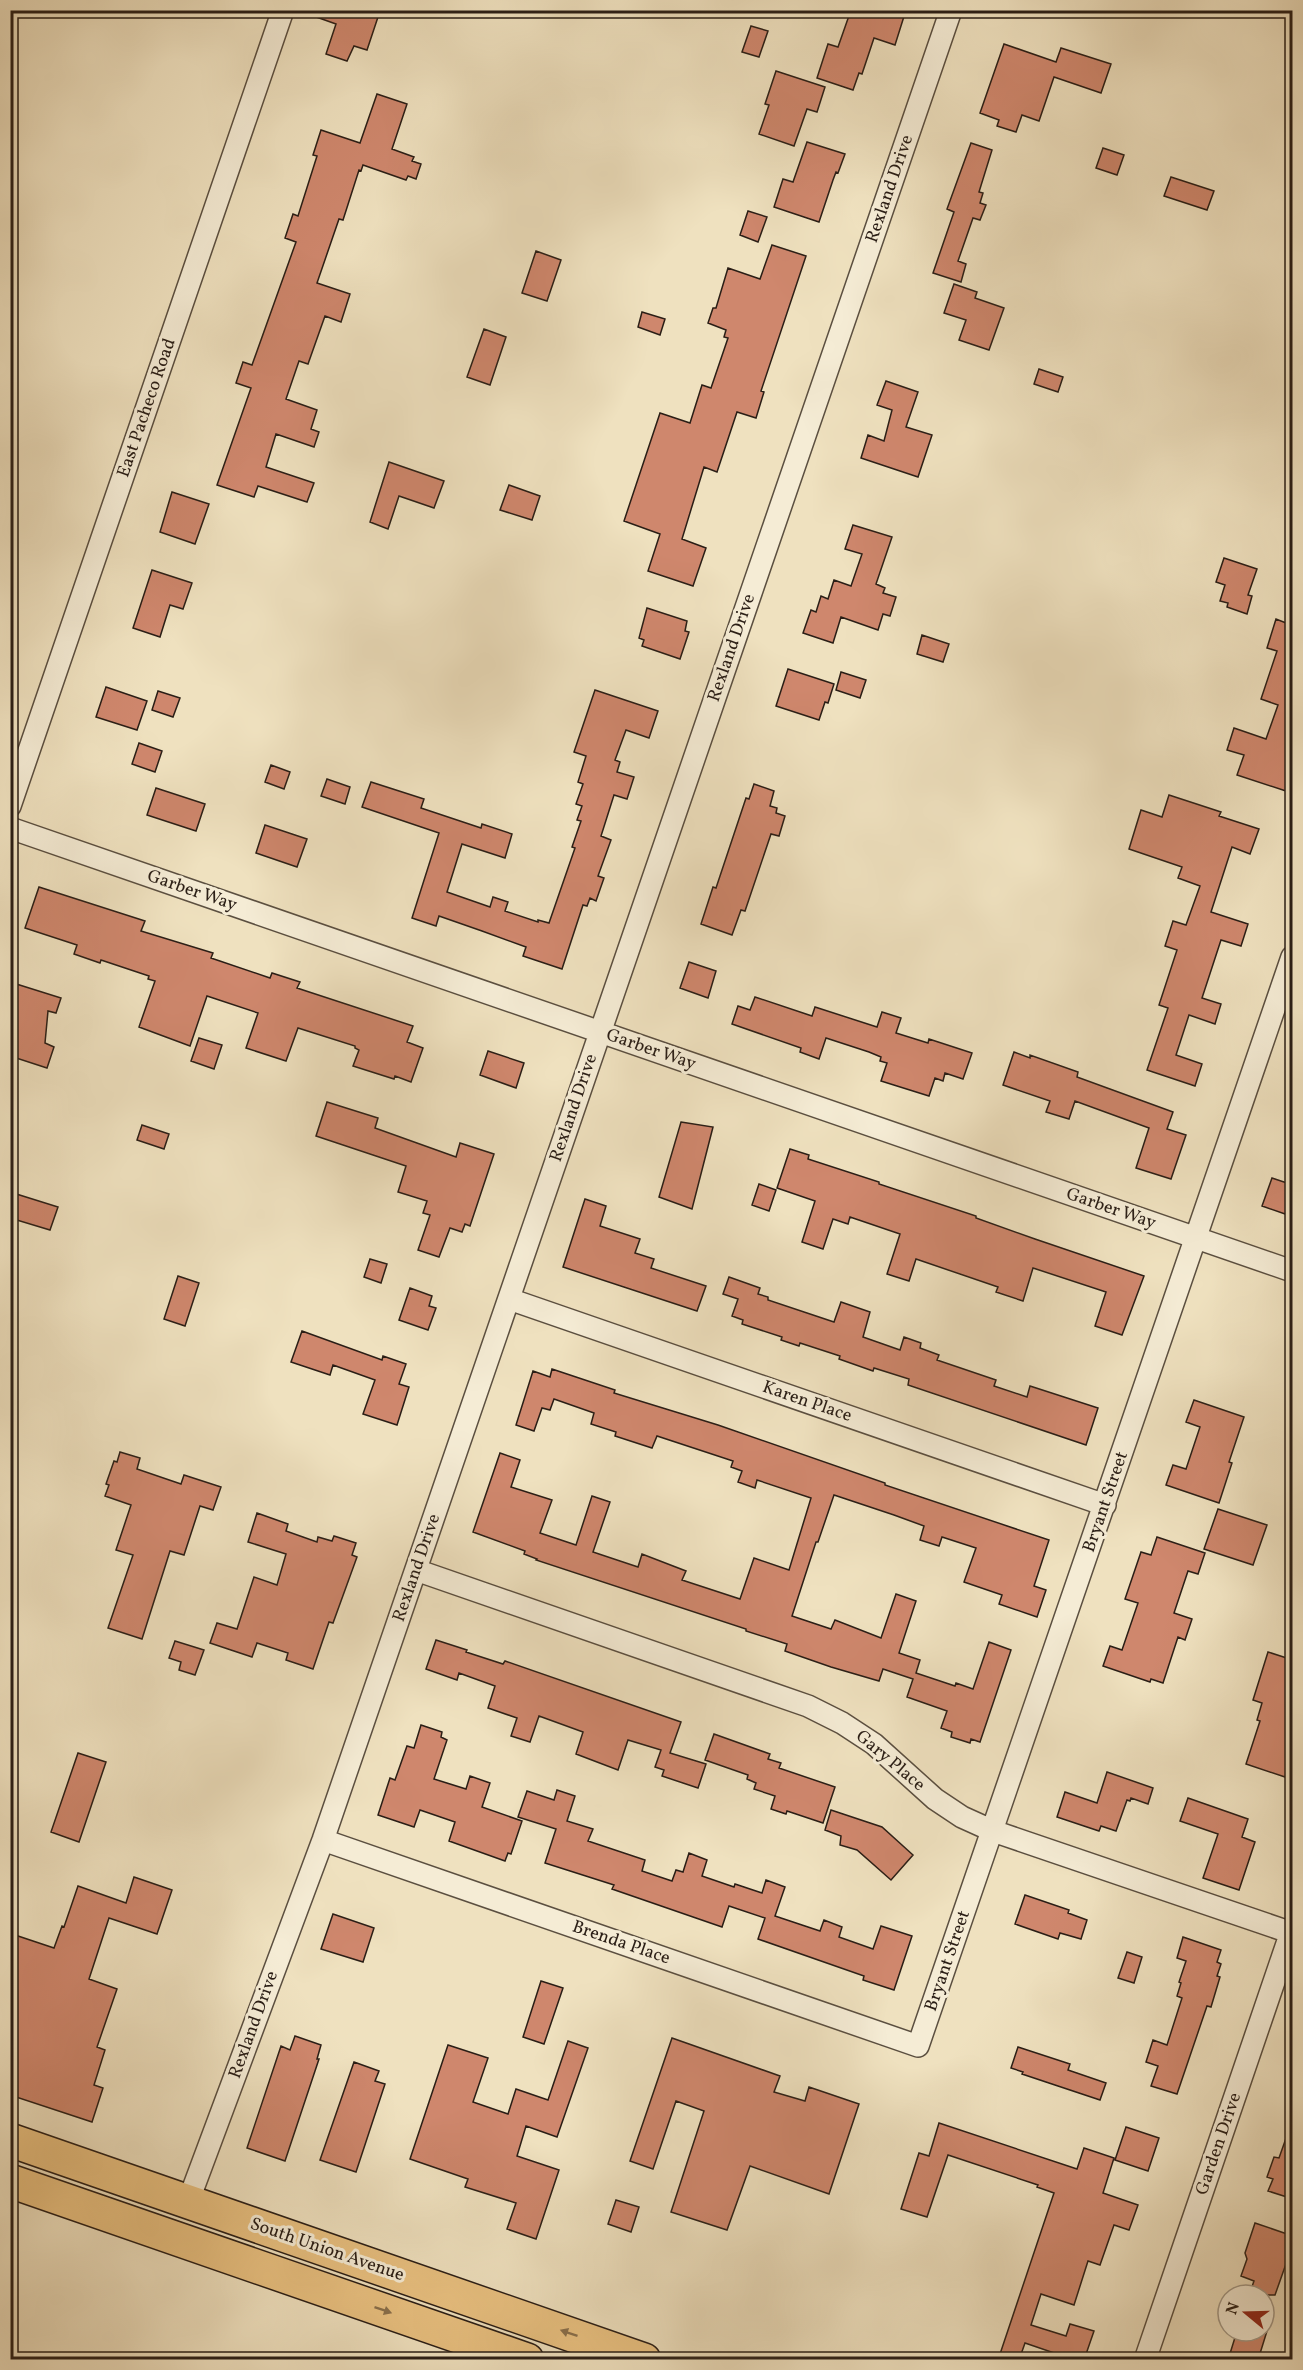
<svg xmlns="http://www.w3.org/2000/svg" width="1303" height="2370" font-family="Vollkorn,serif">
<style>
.building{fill:#cf876d;stroke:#2a1e16;stroke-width:1.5}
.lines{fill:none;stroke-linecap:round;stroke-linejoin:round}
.street-casing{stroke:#5b4f40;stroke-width:24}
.primary-casing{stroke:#2a1e16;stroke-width:36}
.street{stroke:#f5ecd5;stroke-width:21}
.primary{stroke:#e8c080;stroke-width:33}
.oneway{fill:#896f4b}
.labels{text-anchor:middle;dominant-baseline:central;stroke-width:6;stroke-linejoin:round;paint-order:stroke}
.street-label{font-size:18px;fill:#2a1e16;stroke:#f5ecd5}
</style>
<rect width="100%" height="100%" fill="#efe1bf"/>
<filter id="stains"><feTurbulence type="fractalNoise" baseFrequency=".00333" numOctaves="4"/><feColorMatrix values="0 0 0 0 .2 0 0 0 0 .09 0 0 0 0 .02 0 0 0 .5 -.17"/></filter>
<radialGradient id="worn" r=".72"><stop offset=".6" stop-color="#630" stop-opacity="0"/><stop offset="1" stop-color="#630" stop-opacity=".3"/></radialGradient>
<path class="building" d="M 306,10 L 367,10 L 379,14 L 367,50 L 354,46 L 347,61 L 326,54 L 336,24 L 305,13 Z
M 851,10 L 906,10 L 895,45 L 874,38 L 862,74 L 859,73 L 853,90 L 817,78 L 828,44 L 838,47 Z
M 751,26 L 768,31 L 759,57 L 742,52 Z
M 1004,44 L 1056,62 L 1061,48 L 1111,64 L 1101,93 L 1054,77 L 1039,121 L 1022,115 L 1016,132 L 997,126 L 999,120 L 980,113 Z
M 776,71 L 825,87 L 817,112 L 807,109 L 794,146 L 759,134 L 769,105 L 765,104 Z
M 377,94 L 407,104 L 392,149 L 414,157 L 412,161 L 421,164 L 416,179 L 408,176 L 406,180 L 363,165 L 361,171 L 359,170 L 343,220 L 339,219 L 317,283 L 350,294 L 341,322 L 325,316 L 308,364 L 299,361 L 286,399 L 317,410 L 311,429 L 319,432 L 314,447 L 276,434 L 266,467 L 314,483 L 307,502 L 258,486 L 254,497 L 217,485 L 251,388 L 236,383 L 243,362 L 252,365 L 296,242 L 285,238 L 293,214 L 298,216 L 317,156 L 313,155 L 321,130 L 360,143 Z
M 807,142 L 845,154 L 838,173 L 836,172 L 833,180 L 819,222 L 774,207 L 783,179 L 793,182 Z
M 971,143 L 992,150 L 979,192 L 983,193 L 980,203 L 986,205 L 980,220 L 973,218 L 958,261 L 966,264 L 961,282 L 933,273 L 954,212 L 947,209 Z
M 1103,148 L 1124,155 L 1117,175 L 1096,168 Z
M 1171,177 L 1214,191 L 1207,210 L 1164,196 Z
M 748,211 L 767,217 L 758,242 L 740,235 Z
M 772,245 L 806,256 L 761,391 L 764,392 L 756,418 L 737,412 L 717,472 L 704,467 L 682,539 L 706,548 L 693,586 L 648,571 L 660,534 L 624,521 L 660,413 L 690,423 L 702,385 L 711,388 L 728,338 L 724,337 L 726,330 L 708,323 L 713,308 L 716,308 L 728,268 L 760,279 Z
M 536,251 L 561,260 L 547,301 L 522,293 Z
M 954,284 L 977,292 L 975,298 L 1004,308 L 989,350 L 959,340 L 966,320 L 944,313 Z
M 642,312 L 665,319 L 660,335 L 638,327 Z
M 484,329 L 506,337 L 490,385 L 467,377 Z
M 1039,369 L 1063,377 L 1058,392 L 1034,384 Z
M 886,381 L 918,392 L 906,427 L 932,435 L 918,477 L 861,458 L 868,435 L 884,441 L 892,410 L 877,405 Z
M 389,462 L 444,481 L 434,508 L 399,496 L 388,529 L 370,522 Z
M 509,485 L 540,496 L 532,520 L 500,510 Z
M 172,492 L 209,504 L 195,544 L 160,532 Z
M 853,525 L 892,537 L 876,584 L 885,588 L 883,593 L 896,597 L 890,616 L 883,614 L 878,630 L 841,617 L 833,643 L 803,633 L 811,610 L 816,612 L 821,596 L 828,599 L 834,580 L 851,586 L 862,554 L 845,549 Z
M 1224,558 L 1257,569 L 1248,595 L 1252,596 L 1247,614 L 1227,607 L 1228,603 L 1220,601 L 1225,585 L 1216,582 Z
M 152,570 L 192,583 L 183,609 L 170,605 L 160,637 L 133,628 Z
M 647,608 L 687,621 L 685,631 L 689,632 L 680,659 L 642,646 L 644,640 L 639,638 Z
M 1289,613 L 1293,614 L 1293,770 L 1286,791 L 1237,775 L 1244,755 L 1227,750 L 1234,728 L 1266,739 L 1278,705 L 1261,699 L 1277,651 L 1267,648 L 1276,619 L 1286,623 Z
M 922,635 L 949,644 L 943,662 L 917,654 Z
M 788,669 L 834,684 L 828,703 L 825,702 L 819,720 L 776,706 Z
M 841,672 L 866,680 L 860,698 L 836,690 Z
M 106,687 L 147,701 L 137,730 L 96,717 Z
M 595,690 L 658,711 L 649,738 L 626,730 L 615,760 L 620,762 L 617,772 L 634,777 L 627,799 L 614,795 L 601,836 L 611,840 L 598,876 L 604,878 L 596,901 L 590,898 L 587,906 L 583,905 L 562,969 L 523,956 L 526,947 L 482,931 L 439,916 L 436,926 L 412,918 L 439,833 L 362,807 L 371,782 L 424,799 L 421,808 L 481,828 L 482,824 L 512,834 L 505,858 L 462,844 L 447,892 L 490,907 L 493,897 L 508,902 L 505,911 L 538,922 L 538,920 L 549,923 L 575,848 L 572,847 L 581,821 L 577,820 L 582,806 L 576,804 L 583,784 L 578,782 L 586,756 L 574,752 Z
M 158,691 L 180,698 L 173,717 L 152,710 Z
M 139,743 L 162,751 L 155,772 L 132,764 Z
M 271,765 L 290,772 L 284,789 L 265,782 Z
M 327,779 L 350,787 L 345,804 L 321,796 Z
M 754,784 L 774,791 L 770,806 L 777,808 L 776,813 L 785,816 L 779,836 L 771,834 L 745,911 L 741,910 L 732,935 L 701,924 L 713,887 L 716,888 L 746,798 L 749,799 Z
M 156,788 L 205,804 L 196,831 L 147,815 Z
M 1169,795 L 1221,812 L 1219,816 L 1259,829 L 1250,854 L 1232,847 L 1211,912 L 1248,924 L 1241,946 L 1221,940 L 1202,998 L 1221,1004 L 1215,1024 L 1189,1015 L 1176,1055 L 1202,1064 L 1195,1086 L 1147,1070 L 1168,1008 L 1159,1005 L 1177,950 L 1165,946 L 1173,921 L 1186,925 L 1200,886 L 1178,878 L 1182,867 L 1129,849 L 1141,810 L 1162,817 Z
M 265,825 L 307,839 L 297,867 L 256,853 Z
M 39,887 L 145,921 L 141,931 L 213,953 L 211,958 L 270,978 L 272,973 L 300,982 L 297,988 L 413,1026 L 407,1042 L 423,1048 L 411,1082 L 395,1076 L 394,1079 L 353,1066 L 359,1050 L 355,1048 L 355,1046 L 298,1028 L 286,1061 L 246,1048 L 258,1013 L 207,996 L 190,1046 L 139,1027 L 155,981 L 148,979 L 149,976 L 101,960 L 100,963 L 74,954 L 77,945 L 25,928 Z
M 689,962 L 716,971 L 708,998 L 680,988 Z
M 10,982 L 61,998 L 56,1013 L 48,1011 L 45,1043 L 54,1047 L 47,1068 L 10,1056 Z
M 755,997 L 812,1016 L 815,1007 L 877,1027 L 882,1012 L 901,1018 L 896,1033 L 928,1043 L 929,1039 L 972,1053 L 963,1079 L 945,1073 L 943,1081 L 935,1078 L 929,1096 L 881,1081 L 887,1063 L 880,1061 L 881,1057 L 869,1052 L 826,1038 L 819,1059 L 800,1052 L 801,1048 L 732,1024 L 738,1006 L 750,1010 Z
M 199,1038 L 222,1045 L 214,1069 L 191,1061 Z
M 488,1051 L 524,1063 L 516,1088 L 480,1075 Z
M 1014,1052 L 1030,1058 L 1030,1055 L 1078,1072 L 1077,1077 L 1173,1112 L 1167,1129 L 1186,1135 L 1171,1179 L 1136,1168 L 1149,1128 L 1075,1101 L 1069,1119 L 1046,1112 L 1050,1101 L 1003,1085 Z
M 327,1102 L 378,1118 L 375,1128 L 456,1157 L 460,1143 L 494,1154 L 470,1226 L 465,1224 L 462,1232 L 450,1228 L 439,1257 L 418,1250 L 430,1215 L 423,1213 L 427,1201 L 398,1192 L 406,1166 L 316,1136 Z
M 681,1122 L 713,1127 L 692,1209 L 659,1197 Z
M 142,1125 L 169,1134 L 164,1149 L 137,1140 Z
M 790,1149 L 809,1155 L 808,1159 L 879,1182 L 879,1184 L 976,1216 L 976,1218 L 1035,1239 L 1144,1276 L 1122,1335 L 1095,1326 L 1106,1292 L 1033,1268 L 1023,1301 L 996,1292 L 998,1287 L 916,1259 L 909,1281 L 887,1274 L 900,1234 L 850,1217 L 848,1224 L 833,1219 L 823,1249 L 802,1242 L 815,1201 L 777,1188 Z
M 1272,1178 L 1293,1185 L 1293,1201 L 1288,1215 L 1262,1206 Z
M 759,1184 L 776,1190 L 769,1211 L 752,1205 Z
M 10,1192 L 58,1207 L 50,1230 L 10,1218 Z
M 585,1199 L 606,1206 L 600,1226 L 640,1239 L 635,1253 L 654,1259 L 651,1268 L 706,1286 L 697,1311 L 563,1267 Z
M 370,1259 L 387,1264 L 381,1283 L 364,1277 Z
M 178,1276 L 199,1283 L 185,1326 L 164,1319 Z
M 729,1277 L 760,1288 L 758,1294 L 768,1297 L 768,1300 L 834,1322 L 841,1302 L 870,1312 L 863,1337 L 900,1350 L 904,1337 L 921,1343 L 920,1348 L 939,1355 L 937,1360 L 996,1380 L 994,1386 L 1027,1397 L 1030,1386 L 1098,1408 L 1086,1445 L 908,1385 L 909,1379 L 874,1368 L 873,1371 L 839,1359 L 840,1356 L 800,1343 L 799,1346 L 781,1340 L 782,1337 L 742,1324 L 743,1320 L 732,1316 L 738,1299 L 723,1294 Z
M 410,1288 L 432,1296 L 429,1306 L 436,1308 L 428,1330 L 399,1320 Z
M 302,1331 L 382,1360 L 383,1356 L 406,1364 L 399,1384 L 409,1387 L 397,1425 L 363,1414 L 375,1380 L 333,1365 L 330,1375 L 291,1362 Z
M 552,1369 L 615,1390 L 614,1393 L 718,1425 L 885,1483 L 885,1485 L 1049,1540 L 1034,1586 L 1046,1590 L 1037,1617 L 999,1604 L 1002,1595 L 964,1582 L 976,1548 L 942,1537 L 939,1546 L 920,1540 L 924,1526 L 894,1515 L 834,1495 L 818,1542 L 816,1542 L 792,1616 L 831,1629 L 835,1620 L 881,1638 L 896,1594 L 916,1601 L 899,1653 L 920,1660 L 916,1673 L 955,1686 L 956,1683 L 973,1689 L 989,1642 L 1011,1650 L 980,1742 L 971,1739 L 970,1743 L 951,1737 L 952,1732 L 941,1728 L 947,1711 L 907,1697 L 913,1679 L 883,1669 L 879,1681 L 831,1667 L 785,1651 L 787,1644 L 746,1631 L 746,1629 L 536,1560 L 537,1559 L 524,1554 L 525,1551 L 473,1532 L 500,1453 L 520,1460 L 511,1487 L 552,1500 L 540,1533 L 576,1545 L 592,1496 L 610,1502 L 593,1552 L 638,1567 L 642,1554 L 686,1571 L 682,1580 L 740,1599 L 754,1558 L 789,1570 L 811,1498 L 757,1480 L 755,1488 L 738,1482 L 742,1471 L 731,1467 L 733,1461 L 657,1436 L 652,1448 L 615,1436 L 616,1432 L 591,1424 L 594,1413 L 554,1399 L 550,1410 L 542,1408 L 534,1431 L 516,1425 L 533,1371 L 550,1377 Z
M 1194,1400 L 1244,1417 L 1229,1462 L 1232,1463 L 1219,1503 L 1166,1485 L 1173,1465 L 1186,1469 L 1200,1427 L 1186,1422 Z
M 120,1452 L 140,1458 L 137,1469 L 181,1484 L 184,1475 L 221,1487 L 213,1510 L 200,1506 L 184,1555 L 170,1551 L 142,1639 L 108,1628 L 133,1555 L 116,1550 L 131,1505 L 105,1496 L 109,1485 L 106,1484 L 114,1461 L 117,1462 Z
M 1218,1509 L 1267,1525 L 1253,1565 L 1204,1549 Z
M 257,1513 L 288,1524 L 286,1531 L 317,1542 L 318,1537 L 332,1541 L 334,1536 L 356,1543 L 352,1555 L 357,1557 L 333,1623 L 329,1622 L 313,1669 L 286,1660 L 288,1653 L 257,1643 L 252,1657 L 210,1643 L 217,1623 L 237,1629 L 254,1577 L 277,1585 L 286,1554 L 248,1542 Z
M 1157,1537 L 1205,1553 L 1198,1574 L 1188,1571 L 1174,1613 L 1192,1619 L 1185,1640 L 1178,1637 L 1163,1683 L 1151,1679 L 1150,1682 L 1103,1666 L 1110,1646 L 1122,1650 L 1138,1603 L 1125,1599 L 1141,1552 L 1151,1555 Z
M 436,1640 L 467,1650 L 466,1652 L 503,1664 L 505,1661 L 681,1722 L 670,1753 L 706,1764 L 698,1788 L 662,1776 L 664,1770 L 655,1767 L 661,1750 L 628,1740 L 618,1770 L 576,1754 L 583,1732 L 539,1716 L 530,1742 L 511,1736 L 517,1718 L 488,1708 L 495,1686 L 459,1673 L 457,1680 L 426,1669 Z
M 175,1641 L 204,1650 L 195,1675 L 179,1670 L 181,1662 L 169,1658 Z
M 1268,1652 L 1293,1660 L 1293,1755 L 1285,1777 L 1246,1764 L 1260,1721 L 1257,1720 L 1262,1703 L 1253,1700 Z
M 421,1725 L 442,1732 L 441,1737 L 447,1740 L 434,1779 L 466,1789 L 470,1776 L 490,1783 L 482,1807 L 522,1821 L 511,1854 L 508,1853 L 505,1861 L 449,1841 L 455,1822 L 420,1810 L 414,1827 L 378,1815 L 390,1778 L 395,1780 L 407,1746 L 414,1748 Z
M 714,1734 L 770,1754 L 768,1759 L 781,1763 L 779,1768 L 835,1787 L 823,1823 L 787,1811 L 786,1814 L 771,1809 L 775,1796 L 754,1789 L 756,1783 L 747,1779 L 748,1775 L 705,1760 Z
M 78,1753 L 106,1762 L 79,1842 L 51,1832 Z
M 1107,1772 L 1153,1788 L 1148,1804 L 1131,1798 L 1130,1801 L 1127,1800 L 1116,1831 L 1101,1826 L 1099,1831 L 1057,1817 L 1065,1792 L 1097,1803 Z
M 557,1790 L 575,1796 L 567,1821 L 593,1829 L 588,1841 L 645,1860 L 642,1871 L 672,1881 L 676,1870 L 683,1872 L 689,1853 L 707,1860 L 702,1876 L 734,1887 L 735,1884 L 762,1893 L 766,1880 L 785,1887 L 775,1916 L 820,1931 L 824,1920 L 842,1927 L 839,1937 L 873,1949 L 881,1926 L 912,1936 L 894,1990 L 863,1980 L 864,1976 L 758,1939 L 765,1918 L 729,1906 L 722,1927 L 612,1889 L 614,1885 L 545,1863 L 556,1829 L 518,1817 L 527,1791 L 554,1800 Z
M 1188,1798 L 1248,1819 L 1242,1837 L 1255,1842 L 1239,1890 L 1203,1878 L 1218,1834 L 1180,1821 Z
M 831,1810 L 882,1827 L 913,1855 L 891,1880 L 857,1850 L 840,1845 L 841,1836 L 825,1830 Z
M 134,1877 L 172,1890 L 157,1934 L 109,1918 L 89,1979 L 117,1989 L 97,2047 L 105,2050 L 94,2085 L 103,2088 L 92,2122 L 10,2095 L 10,1949 L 15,1935 L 54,1948 L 62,1926 L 64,1927 L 78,1886 L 126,1903 Z
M 1025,1895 L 1069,1910 L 1068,1913 L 1087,1920 L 1081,1939 L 1060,1933 L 1058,1939 L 1015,1924 Z
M 333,1914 L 374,1928 L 363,1962 L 321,1949 Z
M 1183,1937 L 1221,1950 L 1217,1962 L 1221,1964 L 1217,1976 L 1220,1977 L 1211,2007 L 1207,2006 L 1177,2094 L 1151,2086 L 1158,2066 L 1146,2062 L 1153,2040 L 1167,2045 L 1182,1998 L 1177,1996 L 1181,1983 L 1179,1982 L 1186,1961 L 1177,1958 Z
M 1127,1952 L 1142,1957 L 1134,1983 L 1118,1978 Z
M 541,1981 L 563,1988 L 544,2044 L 523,2037 Z
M 295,2036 L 321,2045 L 317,2059 L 319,2059 L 285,2161 L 247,2148 L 281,2046 L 290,2050 Z
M 672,2038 L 780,2076 L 774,2092 L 805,2101 L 809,2087 L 859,2104 L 829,2194 L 750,2166 L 727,2230 L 671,2212 L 704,2111 L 676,2101 L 653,2169 L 630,2161 Z
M 568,2041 L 588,2048 L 557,2137 L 526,2126 L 517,2156 L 559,2170 L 536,2239 L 507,2229 L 516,2203 L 465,2187 L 468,2179 L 410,2159 L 448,2045 L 488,2058 L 473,2102 L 508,2114 L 516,2089 L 548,2100 Z
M 1018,2047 L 1070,2064 L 1068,2070 L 1106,2083 L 1100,2100 L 1022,2074 L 1023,2072 L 1011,2068 Z
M 354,2062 L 379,2071 L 375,2081 L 385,2084 L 356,2172 L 320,2160 Z
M 939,2123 L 1077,2169 L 1084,2148 L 1114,2158 L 1103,2193 L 1138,2205 L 1129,2230 L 1114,2225 L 1100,2265 L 1088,2261 L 1074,2305 L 1041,2294 L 1031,2325 L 1066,2336 L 1070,2324 L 1094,2331 L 1084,2360 L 1062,2360 L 1063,2356 L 1025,2343 L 1019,2360 L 998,2360 L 1054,2193 L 1037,2187 L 1038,2185 L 948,2155 L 927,2217 L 901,2209 L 919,2153 L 929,2156 Z
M 1126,2127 L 1159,2138 L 1148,2171 L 1115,2160 Z
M 1290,2127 L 1293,2127 L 1293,2199 L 1268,2191 L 1273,2179 L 1267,2177 L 1274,2157 L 1279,2158 Z
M 616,2200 L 639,2207 L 631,2232 L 608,2224 Z
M 1255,2223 L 1293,2236 L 1293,2244 L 1275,2295 L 1249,2295 L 1254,2281 L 1241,2276 L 1247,2259 L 1245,2253 Z
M 1237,2331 L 1267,2331 L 1258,2360 L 1228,2360 Z"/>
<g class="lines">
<g class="street-casing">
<path id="street" d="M 10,806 L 283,10
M 10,828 L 1292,1271
M 509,1299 L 1105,1505
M 416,1570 L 808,1706 L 842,1723 L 874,1744 L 935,1799 L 962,1817 L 993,1831 L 1292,1933
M 323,1840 L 918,2046 L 1292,957
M 188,2202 L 323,1840 L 951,10
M 1145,2360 L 1292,1929"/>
</g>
<g class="primary-casing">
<path id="primary" d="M 10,2140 L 644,2360
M 10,2181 L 527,2360"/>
</g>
<use href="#street" class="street"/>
<use href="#primary" class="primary"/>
</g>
<defs><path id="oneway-solid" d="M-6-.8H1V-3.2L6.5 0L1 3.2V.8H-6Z" transform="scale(1.5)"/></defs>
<g class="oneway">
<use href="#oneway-solid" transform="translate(383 2310) rotate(19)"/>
<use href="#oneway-solid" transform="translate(569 2333) rotate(-161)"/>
</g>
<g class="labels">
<g class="street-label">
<text transform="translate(890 189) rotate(-71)">Rexland Drive</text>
<text transform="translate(147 408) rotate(-71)">East Pacheco Road</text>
<text transform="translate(732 648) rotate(-71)">Rexland Drive</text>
<text transform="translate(192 891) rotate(19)">Garber Way</text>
<text transform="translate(651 1050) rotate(19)">Garber Way</text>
<text transform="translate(574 1108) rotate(-71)">Rexland Drive</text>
<text transform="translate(1111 1209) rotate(19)">Garber Way</text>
<text transform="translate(807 1402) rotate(19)">Karen Place</text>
<text transform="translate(1106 1502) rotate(-71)">Bryant Street</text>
<text transform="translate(417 1568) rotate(-71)">Rexland Drive</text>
<text transform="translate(890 1761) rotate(40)">Gary Place</text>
<text transform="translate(621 1943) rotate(19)">Brenda Place</text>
<text transform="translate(948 1961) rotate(-71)">Bryant Street</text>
<text transform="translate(254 2025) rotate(-70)">Rexland Drive</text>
<text transform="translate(1219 2144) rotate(-71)">Garden Drive</text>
<text transform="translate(327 2250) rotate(19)">South Union Avenue</text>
</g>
</g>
<rect width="1303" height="2370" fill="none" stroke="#efe1bf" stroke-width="36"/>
<rect x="12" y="12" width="1279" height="2346" fill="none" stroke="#2a1e16" stroke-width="3"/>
<rect x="18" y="18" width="1267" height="2334" fill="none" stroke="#2a1e16" stroke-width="1.5"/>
<g transform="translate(1246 2313) rotate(289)"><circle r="28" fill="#f5ecd5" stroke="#a49a89" stroke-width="1.5"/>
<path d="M0-4.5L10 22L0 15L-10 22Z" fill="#8f2418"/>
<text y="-9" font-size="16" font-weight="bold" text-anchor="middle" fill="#2a1e16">N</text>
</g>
<rect width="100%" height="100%" filter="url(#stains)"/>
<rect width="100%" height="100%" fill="url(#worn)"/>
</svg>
